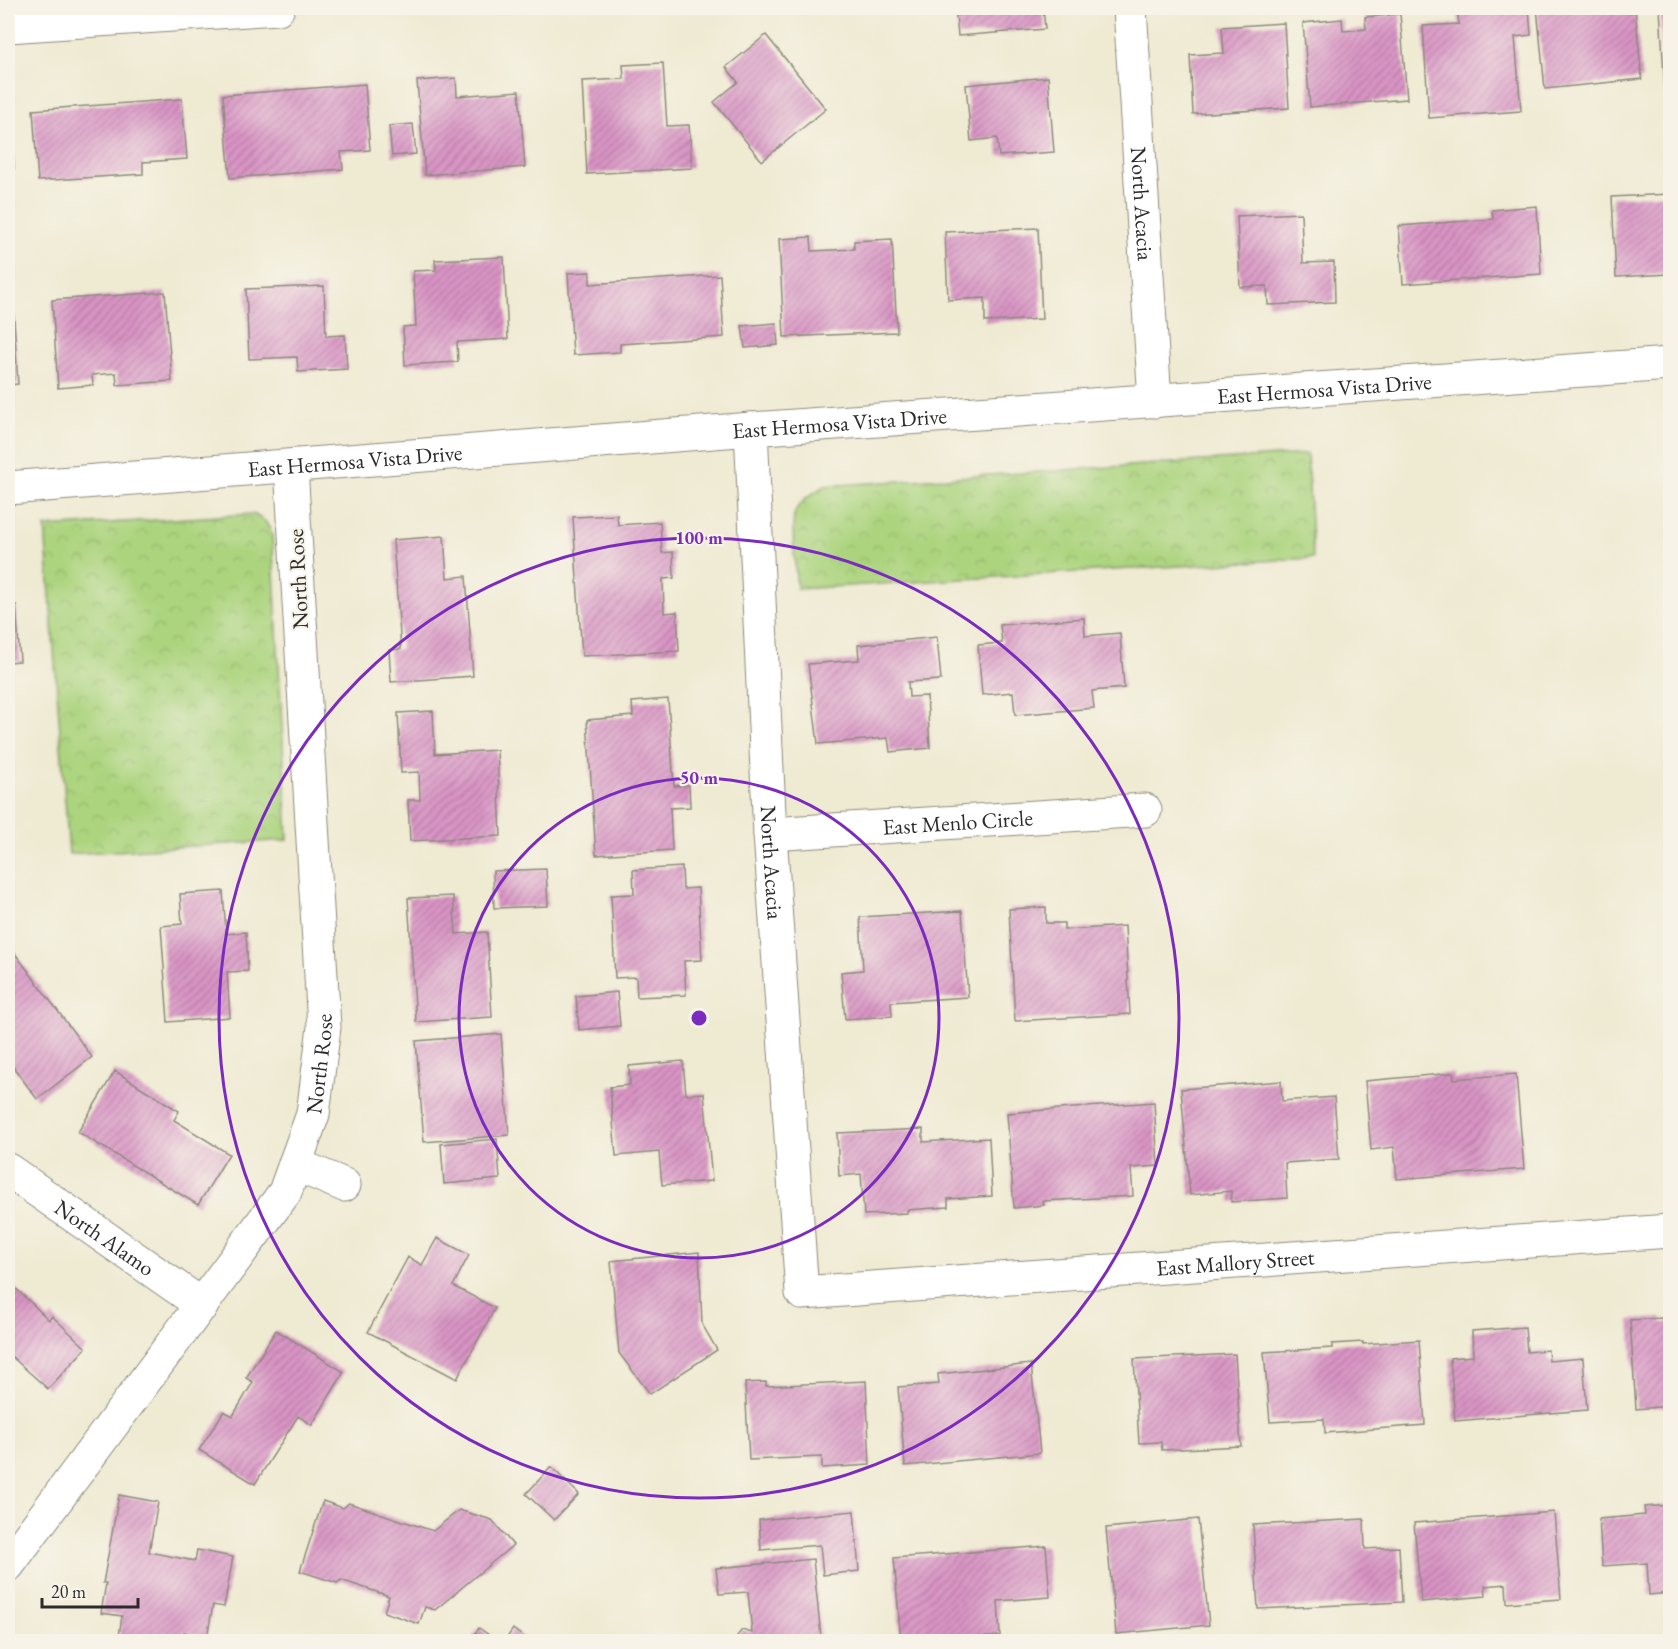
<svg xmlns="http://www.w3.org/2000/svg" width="1678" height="1649" font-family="'EB Garamond',serif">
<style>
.park{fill:url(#park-crowns);stroke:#6c8054;stroke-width:1.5}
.building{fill:url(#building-hatch)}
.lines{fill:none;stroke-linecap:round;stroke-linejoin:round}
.minor-casing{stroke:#8d8a7e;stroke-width:35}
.tertiary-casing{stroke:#8d8a7e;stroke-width:35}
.minor{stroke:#fff;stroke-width:33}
.tertiary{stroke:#fff;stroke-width:33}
.ring{fill:none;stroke:#7b2cbf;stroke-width:3}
.labels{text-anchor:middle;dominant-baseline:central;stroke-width:4.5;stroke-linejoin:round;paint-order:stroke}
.street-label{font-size:22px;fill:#2b2b2b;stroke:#f7f3e8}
.centre{fill:#7b2cbf;stroke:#f7f3e8;stroke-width:3}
.ring-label{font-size:18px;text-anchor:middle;font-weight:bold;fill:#7b2cbf;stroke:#f7f3e8;stroke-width:4.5;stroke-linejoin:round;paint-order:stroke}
</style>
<defs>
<pattern id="park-crowns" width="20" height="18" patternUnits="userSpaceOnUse" patternTransform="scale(1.5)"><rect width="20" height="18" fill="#acd47e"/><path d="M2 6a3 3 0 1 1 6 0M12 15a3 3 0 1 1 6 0" fill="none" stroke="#94b66d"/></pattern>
<pattern id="building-hatch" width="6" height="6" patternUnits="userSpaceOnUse" patternTransform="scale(1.5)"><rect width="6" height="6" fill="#d994c5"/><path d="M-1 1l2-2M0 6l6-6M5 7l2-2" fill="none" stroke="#b079a0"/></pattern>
</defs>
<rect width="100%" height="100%" fill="#f7f3e8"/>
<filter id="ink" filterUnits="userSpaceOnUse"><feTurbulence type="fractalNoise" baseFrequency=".0167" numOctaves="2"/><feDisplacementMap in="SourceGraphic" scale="12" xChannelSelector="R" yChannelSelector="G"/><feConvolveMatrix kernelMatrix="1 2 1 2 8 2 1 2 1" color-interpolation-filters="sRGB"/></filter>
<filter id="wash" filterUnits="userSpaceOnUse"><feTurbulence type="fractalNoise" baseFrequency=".008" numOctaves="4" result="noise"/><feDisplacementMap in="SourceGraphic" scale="24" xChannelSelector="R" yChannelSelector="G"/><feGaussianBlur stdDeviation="1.35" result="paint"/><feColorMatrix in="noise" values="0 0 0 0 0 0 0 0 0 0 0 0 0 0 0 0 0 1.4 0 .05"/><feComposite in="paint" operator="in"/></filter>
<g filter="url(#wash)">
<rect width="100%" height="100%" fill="#efead2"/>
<path class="park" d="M 1307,454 L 1313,558 L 797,589 C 796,573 790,524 795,512 C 800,501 815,492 824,486 Z
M 253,514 L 265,521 L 272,533 L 288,840 L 69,854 L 45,527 Z"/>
<g id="blocks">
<path class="building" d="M 783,8 L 840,8 L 840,9 L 783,11 Z
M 965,8 L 1043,8 L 1045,29 L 958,36 L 956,15 L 966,14 Z
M 1457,8 L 1529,8 L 1531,35 L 1515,37 L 1521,111 L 1429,118 L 1423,26 L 1459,24 Z
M 1537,8 L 1635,8 L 1642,79 L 1545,89 Z
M 1660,8 L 1670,8 L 1670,93 L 1665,93 Z
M 1400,14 L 1407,99 L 1310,107 L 1303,23 L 1342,19 L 1343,31 L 1366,29 L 1365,17 Z
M 1284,23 L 1289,108 L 1193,114 L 1190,55 L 1224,53 L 1222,27 Z
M 766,35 L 826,109 L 762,161 L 714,102 L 738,82 L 726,67 Z
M 663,63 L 667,126 L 689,125 L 692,168 L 587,174 L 582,81 L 624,79 L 623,65 Z
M 1048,77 L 1054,152 L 999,156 L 997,138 L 971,141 L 966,85 Z
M 456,78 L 457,96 L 519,91 L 525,167 L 425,175 L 417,81 Z
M 365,84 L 370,150 L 341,152 L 343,169 L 230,178 L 223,95 Z
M 182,99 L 187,159 L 143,162 L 143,174 L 38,181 L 33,110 Z
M 11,114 L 14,169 L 8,169 L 8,115 Z
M 413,124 L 416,154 L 392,156 L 389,126 Z
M 1670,194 L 1670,274 L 1616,277 L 1612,197 Z
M 1537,206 L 1541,274 L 1403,284 L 1399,226 L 1493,219 L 1492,210 Z
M 1301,213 L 1303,263 L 1334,262 L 1335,302 L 1268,305 L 1267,286 L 1240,287 L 1237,216 Z
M 1038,228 L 1042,319 L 985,322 L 985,298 L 948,300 L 945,232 Z
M 811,237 L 812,251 L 854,249 L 854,241 L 892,239 L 897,332 L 784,337 L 779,239 Z
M 504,257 L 508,339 L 457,342 L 458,362 L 405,365 L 403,327 L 416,326 L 413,271 L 436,270 L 435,260 Z
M 590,272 L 590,284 L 720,275 L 724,337 L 620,344 L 620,352 L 573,355 L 568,273 Z
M 324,286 L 326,336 L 345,335 L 347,369 L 298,372 L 297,357 L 249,359 L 246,289 Z
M 165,292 L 172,381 L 117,385 L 116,373 L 92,375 L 93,385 L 58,388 L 52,300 Z
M 8,303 L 13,303 L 18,384 L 8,385 Z
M 776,323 L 778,345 L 745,348 L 742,326 Z
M 617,515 L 618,525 L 660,522 L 662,553 L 673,552 L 674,578 L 663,579 L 664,613 L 677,612 L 679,651 L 582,656 L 573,517 Z
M 444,536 L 447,578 L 466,576 L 473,676 L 391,682 L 389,650 L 401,649 L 393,540 Z
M 8,605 L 16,605 L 20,661 L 8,662 Z
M 1084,618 L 1085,636 L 1120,633 L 1124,688 L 1092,691 L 1094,708 L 1015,715 L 1013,692 L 982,695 L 978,645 L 1002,643 L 1000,625 Z
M 937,637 L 941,680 L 908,682 L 909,697 L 927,696 L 930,748 L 890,752 L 888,738 L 818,744 L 808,664 L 859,660 L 858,645 Z
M 668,699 L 674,786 L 689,785 L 690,807 L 670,808 L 672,850 L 596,855 L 587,720 L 633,716 L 632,702 Z
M 433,711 L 435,754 L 497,750 L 501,836 L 410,841 L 408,800 L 420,800 L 419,772 L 401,773 L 398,713 Z
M 682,867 L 683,889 L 698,888 L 702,960 L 684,961 L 686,995 L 637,997 L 636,977 L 615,978 L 611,895 L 634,894 L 633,870 Z
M 546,869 L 548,906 L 494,908 L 493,871 Z
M 223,891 L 226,934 L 246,932 L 248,971 L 227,972 L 230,1017 L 168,1022 L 161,926 L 182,924 L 180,894 Z
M 453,896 L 456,934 L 487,932 L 492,1017 L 416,1022 L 408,898 Z
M 1046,907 L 1046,923 L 1064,923 L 1064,930 L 1125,926 L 1130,1014 L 1015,1021 L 1009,909 Z
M 962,911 L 968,997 L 891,1002 L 892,1016 L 845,1019 L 841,972 L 863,970 L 860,917 Z
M 8,944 L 92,1057 L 37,1099 L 8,1060 Z
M 617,992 L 620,1026 L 579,1030 L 576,996 Z
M 501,1034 L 509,1135 L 424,1142 L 416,1041 Z
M 683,1061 L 686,1094 L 704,1093 L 712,1181 L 662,1185 L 659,1152 L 616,1156 L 610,1087 L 630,1085 L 629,1066 Z
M 115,1071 L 179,1111 L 174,1120 L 229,1154 L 198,1205 L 78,1132 Z
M 1453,1073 L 1454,1079 L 1516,1074 L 1524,1169 L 1397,1179 L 1394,1147 L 1371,1150 L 1365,1081 Z
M 1281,1081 L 1282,1101 L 1334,1097 L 1339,1159 L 1285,1163 L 1287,1198 L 1231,1202 L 1231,1191 L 1190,1195 L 1181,1089 Z
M 1154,1102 L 1158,1166 L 1131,1168 L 1133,1196 L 1043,1201 L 1044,1205 L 1014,1208 L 1007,1113 Z
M 923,1129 L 923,1142 L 989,1138 L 992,1196 L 948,1199 L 948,1207 L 907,1210 L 907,1213 L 864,1215 L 861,1174 L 839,1176 L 837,1133 Z
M 497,1139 L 500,1179 L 444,1184 L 441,1144 Z
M 437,1238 L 469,1255 L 453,1286 L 495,1308 L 457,1379 L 368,1332 L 408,1257 L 422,1265 Z
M 699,1252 L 702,1324 L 717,1350 L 650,1394 L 619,1353 L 611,1261 Z
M 8,1281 L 49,1320 L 52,1316 L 86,1348 L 48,1389 L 11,1356 L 8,1360 Z
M 1662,1318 L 1662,1323 L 1670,1322 L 1670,1406 L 1636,1409 L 1630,1320 Z
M 1525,1327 L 1527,1352 L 1548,1350 L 1549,1361 L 1583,1358 L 1587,1410 L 1455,1421 L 1450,1358 L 1473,1356 L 1472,1331 Z
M 276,1330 L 344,1372 L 312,1425 L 298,1416 L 255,1484 L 199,1450 L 224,1411 L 233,1416 L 253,1382 L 246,1378 Z
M 1419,1340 L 1425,1425 L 1325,1433 L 1324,1419 L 1270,1422 L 1264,1352 L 1332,1348 L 1332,1344 L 1363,1342 L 1363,1344 Z
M 1235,1354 L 1241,1446 L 1162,1450 L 1161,1442 L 1139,1443 L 1134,1359 Z
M 1031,1364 L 1040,1453 L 905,1466 L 898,1387 L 939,1384 L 938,1374 Z
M 866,1381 L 870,1465 L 822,1468 L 822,1457 L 749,1460 L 745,1383 L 766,1382 L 766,1386 Z
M 551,1467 L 579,1494 L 554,1520 L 526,1494 Z
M 119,1495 L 158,1502 L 149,1552 L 195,1561 L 197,1550 L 233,1557 L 224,1607 L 213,1605 L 207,1637 L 184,1632 L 182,1642 L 150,1642 L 119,1636 L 122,1616 L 101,1613 L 106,1583 L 103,1583 Z
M 323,1501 L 343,1508 L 349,1503 L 433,1531 L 459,1510 L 492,1520 L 513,1545 L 435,1610 L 425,1607 L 419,1624 L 384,1612 L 389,1596 L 341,1580 L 337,1583 L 300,1571 Z
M 1670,1505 L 1670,1593 L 1649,1595 L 1647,1563 L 1602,1566 L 1599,1519 L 1645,1515 L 1644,1507 Z
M 854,1511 L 859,1571 L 823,1575 L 820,1545 L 761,1550 L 759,1520 Z
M 1554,1512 L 1561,1599 L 1507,1603 L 1506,1584 L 1485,1586 L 1486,1596 L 1421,1602 L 1414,1523 Z
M 1198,1519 L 1209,1625 L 1116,1634 L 1106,1528 Z
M 1364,1519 L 1365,1549 L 1399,1547 L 1402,1602 L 1258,1609 L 1253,1525 Z
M 1046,1546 L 1050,1597 L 998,1601 L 1000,1636 L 922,1642 L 901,1642 L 894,1558 Z
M 813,1559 L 821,1637 L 792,1640 L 792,1642 L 732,1642 L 742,1630 L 752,1633 L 748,1592 L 719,1594 L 716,1568 Z
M 479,1628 L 499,1642 L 469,1642 Z
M 513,1629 L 530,1642 L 504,1642 Z"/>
</g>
</g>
<g filter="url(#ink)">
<use href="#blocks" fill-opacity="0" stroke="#8d8a7e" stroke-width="1.5"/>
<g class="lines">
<g class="minor-casing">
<g id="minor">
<path id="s1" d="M 1130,8 L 1155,401"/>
<path d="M 8,26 L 278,8"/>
<path id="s2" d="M 751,429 L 770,834 L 802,1293 L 1670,1231"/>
<path id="s3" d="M 770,834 L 1145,810"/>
<path d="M 295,1164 L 344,1185"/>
<path id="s4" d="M 8,1170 L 202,1305"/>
<path id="s5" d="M 8,1565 L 285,1192 L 313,1114 L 324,1027 L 291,466"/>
</g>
</g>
<g class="tertiary-casing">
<g id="tertiary">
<path id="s6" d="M 8,488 L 751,429 L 1670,364"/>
</g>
</g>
<use href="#minor" class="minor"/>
<use href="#tertiary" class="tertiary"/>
</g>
</g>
<g class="ring">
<circle cx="699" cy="1018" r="240"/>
<circle cx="699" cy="1018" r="480"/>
</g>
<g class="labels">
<g class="street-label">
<text stroke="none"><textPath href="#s1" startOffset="196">North Acacia</textPath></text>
<text stroke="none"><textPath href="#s6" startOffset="1320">East Hermosa Vista Drive</textPath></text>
<text stroke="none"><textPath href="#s6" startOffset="834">East Hermosa Vista Drive</textPath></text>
<text stroke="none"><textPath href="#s6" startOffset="348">East Hermosa Vista Drive</textPath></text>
<text transform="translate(298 579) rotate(-93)">North Rose</text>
<text stroke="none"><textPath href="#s3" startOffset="188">East Menlo Circle</textPath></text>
<text stroke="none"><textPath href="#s2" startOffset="434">North Acacia</textPath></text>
<text stroke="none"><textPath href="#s5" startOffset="598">North Rose</textPath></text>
<text stroke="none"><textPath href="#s4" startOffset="118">North Alamo</textPath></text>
<text stroke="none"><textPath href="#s2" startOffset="1300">East Mallory Street</textPath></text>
</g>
</g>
<circle cx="699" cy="1018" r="9" class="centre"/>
<g class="ring-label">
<text x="699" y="544">100 m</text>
<text x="699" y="784">50 m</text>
</g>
<rect width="1678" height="1649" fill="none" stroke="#f7f3e8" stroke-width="30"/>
<path d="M42 1598v9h96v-9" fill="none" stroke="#2b2b2b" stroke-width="3"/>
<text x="51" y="1598" font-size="18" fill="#2b2b2b" stroke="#f7f3e8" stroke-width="4.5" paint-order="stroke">20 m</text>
</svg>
